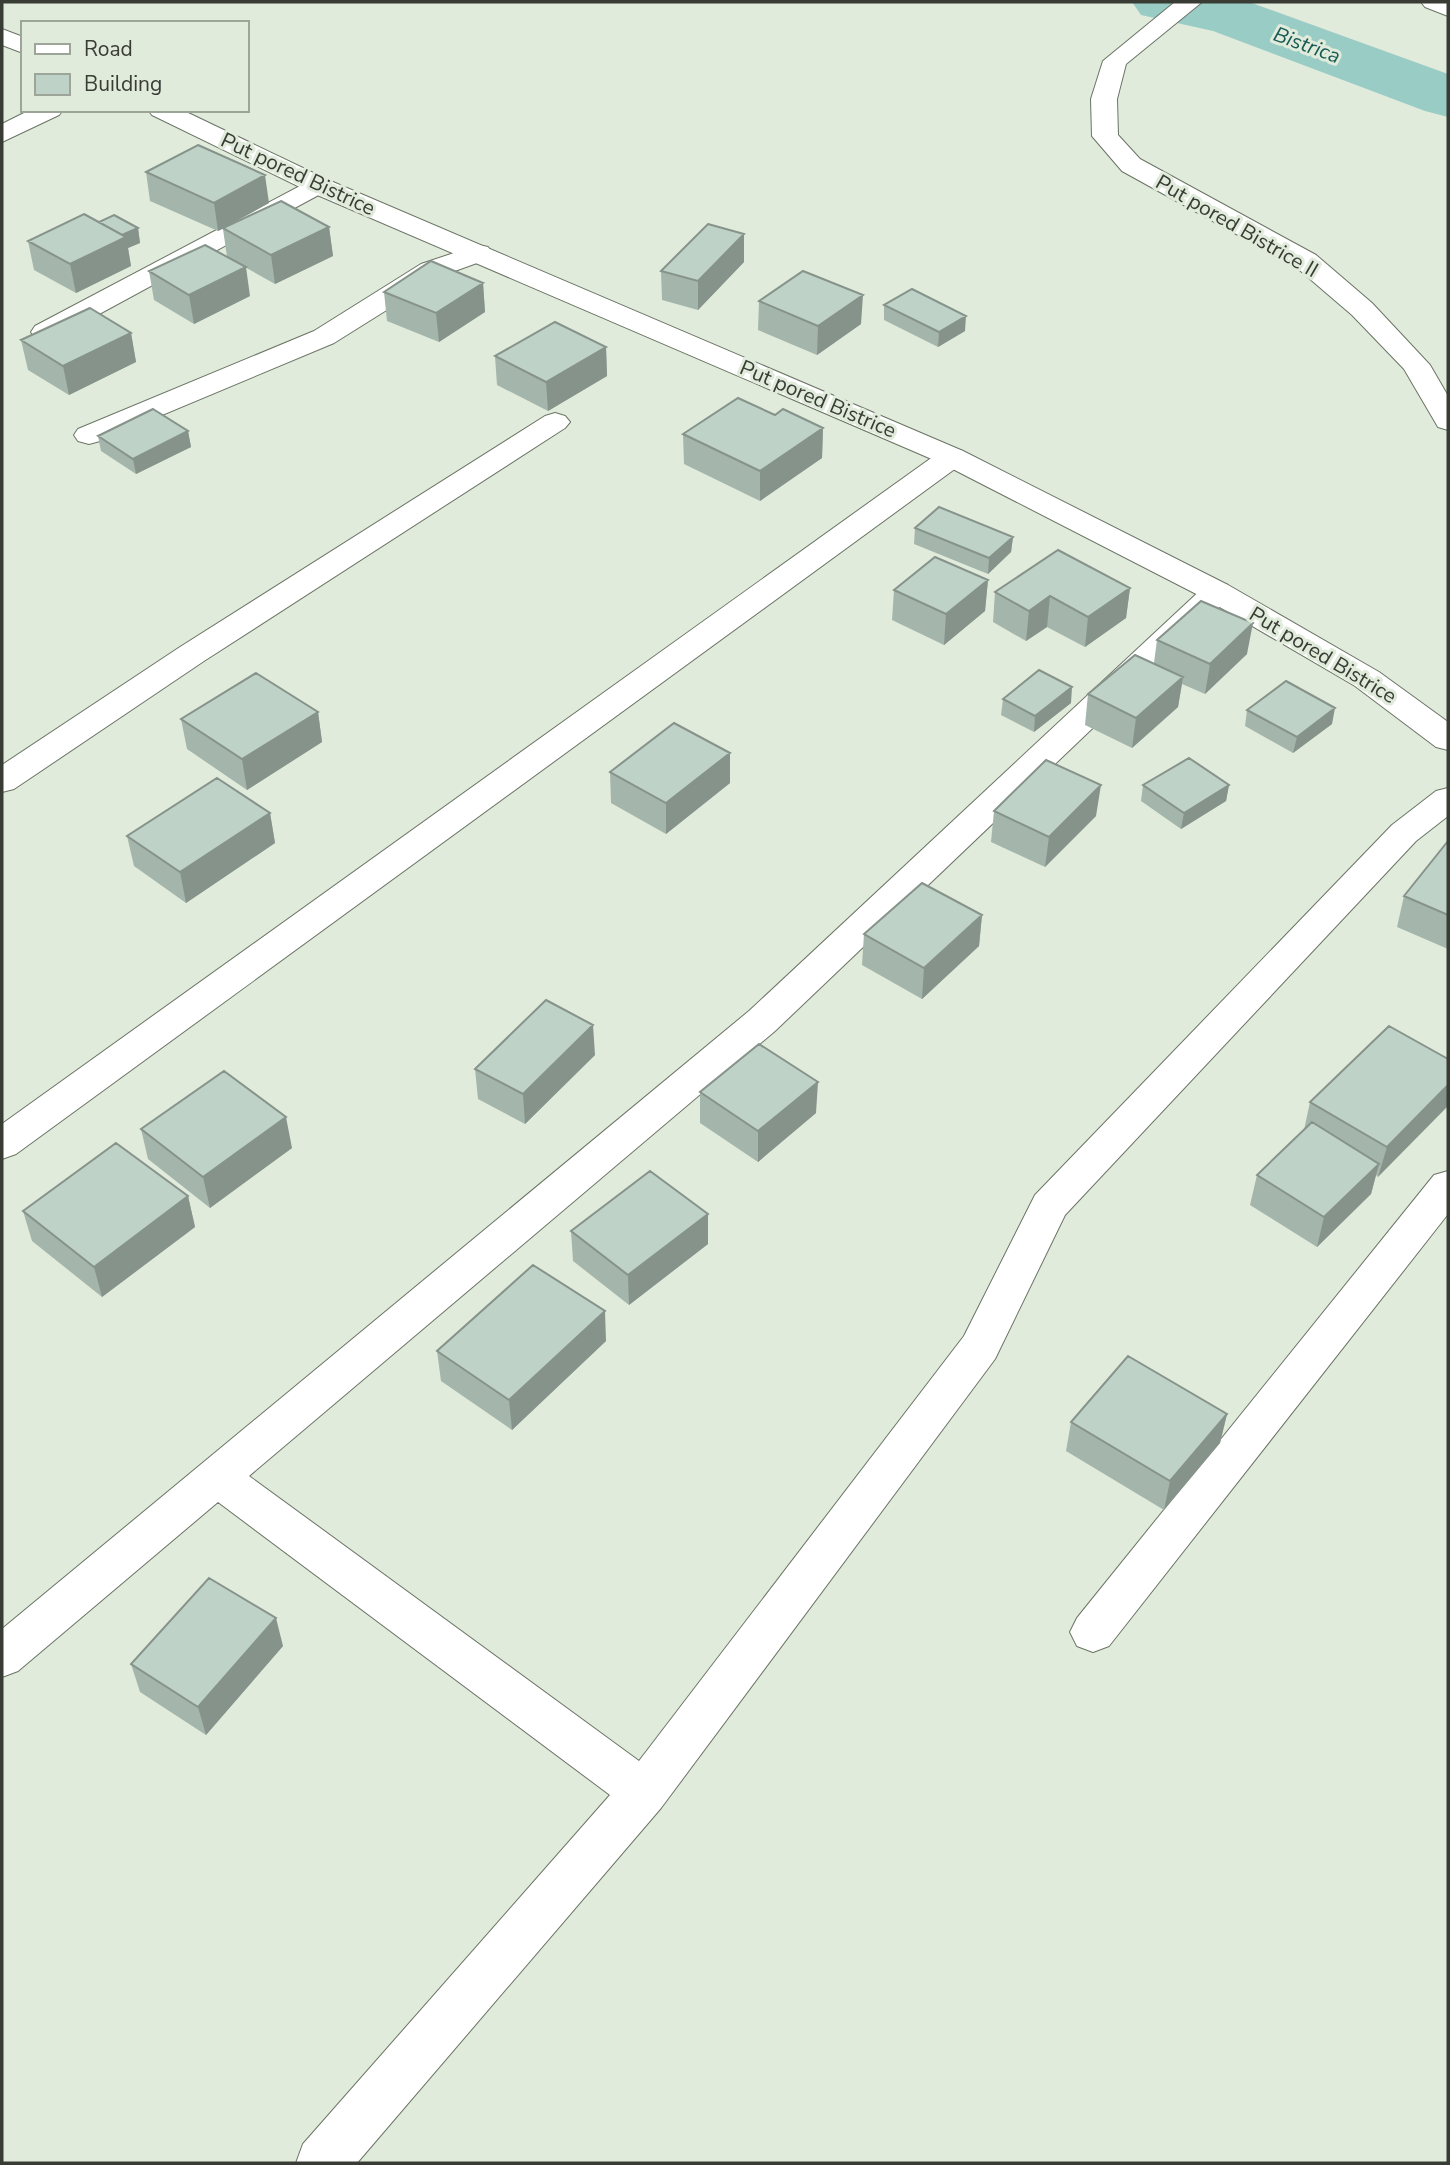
<svg xmlns="http://www.w3.org/2000/svg" width="1450" height="2165" font-family="'Nunito Sans',sans-serif">
<style>
.lines{fill:none;stroke-linecap:round;stroke-linejoin:round}
.river{fill:#9accc6;fill-rule:evenodd}
.minor-casing{stroke:#6b7465;stroke-width:2}
.tertiary-casing{stroke:#6b7465;stroke-width:2}
.minor{fill:#fff;fill-rule:evenodd}
.tertiary{fill:#fff;fill-rule:evenodd}
.wall{fill:#a4b5ab}
.shaded-wall{fill:#86938b}
.building{fill:#bfd2c7;stroke:#86938b;stroke-width:2}
.labels{text-anchor:middle;dominant-baseline:central;stroke-width:6;stroke-linejoin:round;paint-order:stroke}
.far-water-label{font-size:21px;font-style:italic;fill:#175b55;stroke:#e1ebdb}
.far-street-label{font-size:21px;fill:#383c35;stroke:#e1ebdb}
</style>
<rect width="100%" height="100%" fill="#e1ebdb"/>
<g class="lines">
<path class="river" d="M 1132,2 L 1249,2 L 1448,74 L 1448,117 L 1425,111 L 1213,31 L 1141,15 Z"/>
<g class="minor-casing">
<path id="minor" d="M 1175,2 L 1202,2 L 1126,64 L 1117,99 L 1118,135 L 1140,159 L 1316,255 L 1372,303 L 1430,365 L 1448,396 L 1448,430 L 1438,427 L 1404,369 L 1352,315 L 1296,267 L 1122,171 L 1092,136 L 1091,99 L 1103,61 Z
M 1421,2 L 1448,2 L 1448,16 L 1425,7 Z
M 30,110 L 63,110 L 59,115 L 2,142 L 2,124 Z
M 317,177 L 326,179 L 330,185 L 326,191 L 55,338 L 45,341 L 35,338 L 31,332 L 35,326 Z
M 478,245 L 488,247 L 492,253 L 488,259 L 441,276 L 334,343 L 100,441 L 89,444 L 78,441 L 74,435 L 78,429 L 314,331 L 421,264 Z
M 555,413 L 565,416 L 570,422 L 565,428 L 204,661 L 14,789 L 2,792 L 2,765 L 180,647 L 545,416 Z
M 952,448 L 963,451 L 967,457 L 963,463 L 16,1154 L 2,1159 L 2,1124 L 941,451 Z
M 1217,582 L 1228,585 L 1233,592 L 1228,599 L 775,1031 L 249,1476 L 639,1761 L 964,1336 L 1035,1195 L 1392,825 L 1436,791 L 1448,788 L 1448,816 L 1416,841 L 1065,1215 L 995,1359 L 661,1808 L 357,2163 L 296,2163 L 303,2144 L 610,1795 L 218,1502 L 18,1671 L 2,1677 L 2,1629 L 749,1011 L 1206,585 Z
M 1448,1171 L 1448,1214 L 1109,1646 L 1093,1652 L 1077,1646 L 1070,1632 L 1077,1618 L 1434,1175 Z"/>
</g>
<g class="tertiary-casing">
<path id="tertiary" d="M 2,29 L 23,37 L 23,53 L 2,45 Z
M 148,110 L 182,110 L 326,179 L 963,451 L 1228,585 L 1379,672 L 1448,722 L 1448,750 L 1436,747 L 1355,686 L 1206,599 L 941,463 L 308,191 L 152,115 Z"/>
</g>
<use href="#minor" class="minor"/>
<use href="#tertiary" class="tertiary"/>
</g>
<path class="wall" d="M 146,172 L 269,203 L 231,224 L 329,227 L 333,256 L 275,284 L 227,257 L 223,229 L 218,231 L 150,201 Z
M 99,222 L 138,228 L 140,243 L 128,248 L 131,266 L 76,293 L 34,270 L 28,241 Z
M 744,234 L 744,262 L 698,310 L 662,300 L 661,271 Z
M 149,271 L 250,296 L 194,324 L 154,300 Z
M 483,283 L 485,312 L 439,342 L 387,321 L 384,292 Z
M 759,301 L 861,324 L 817,355 L 758,330 Z
M 884,305 L 965,331 L 938,347 L 884,320 Z
M 131,333 L 136,362 L 69,395 L 28,370 L 21,340 Z
M 606,347 L 607,376 L 548,411 L 497,385 L 495,356 Z
M 775,415 L 823,428 L 822,458 L 760,501 L 684,464 L 683,434 Z
M 188,431 L 191,447 L 136,474 L 101,451 L 98,436 Z
M 915,528 L 1013,537 L 1011,552 L 988,574 L 914,544 Z
M 988,580 L 985,611 L 944,645 L 892,620 L 894,590 Z
M 1130,588 L 1126,618 L 1085,647 L 1047,627 L 1026,641 L 993,622 L 995,592 Z
M 1157,640 L 1247,654 L 1205,694 L 1182,684 L 1178,707 L 1132,748 L 1085,725 L 1088,694 L 1154,663 Z
M 1003,699 L 1071,703 L 1034,732 L 1001,715 Z
M 1247,710 L 1332,724 L 1293,753 L 1245,726 Z
M 318,712 L 322,742 L 247,790 L 187,749 L 181,719 Z
M 730,753 L 730,783 L 666,834 L 611,803 L 610,772 Z
M 1143,785 L 1229,785 L 1226,801 L 1181,829 L 1141,801 Z
M 994,811 L 1096,816 L 1045,867 L 991,842 Z
M 270,813 L 275,843 L 186,903 L 134,866 L 127,836 Z
M 1448,841 L 1448,949 L 1397,927 L 1404,896 Z
M 982,915 L 979,946 L 922,999 L 862,965 L 864,934 Z
M 595,1055 L 525,1124 L 478,1099 L 475,1069 Z
M 1448,1059 L 1378,1177 L 1376,1175 L 1371,1194 L 1317,1247 L 1250,1205 L 1257,1175 L 1304,1130 L 1310,1102 Z
M 700,1092 L 816,1113 L 758,1162 L 700,1123 Z
M 141,1129 L 292,1148 L 210,1208 L 148,1159 Z
M 188,1196 L 195,1227 L 102,1297 L 32,1241 L 23,1211 Z
M 708,1214 L 708,1244 L 629,1305 L 573,1261 L 571,1231 Z
M 606,1341 L 512,1430 L 441,1381 L 437,1351 Z
M 1227,1414 L 1220,1443 L 1164,1510 L 1066,1451 L 1071,1422 Z
M 283,1646 L 206,1735 L 140,1692 L 131,1664 Z"/>
<path class="shaded-wall" d="M 265,175 L 269,203 L 218,231 L 214,203 Z
M 329,227 L 333,256 L 275,284 L 271,255 Z
M 138,228 L 140,243 L 128,248 L 131,266 L 76,293 L 70,264 L 110,241 Z
M 744,234 L 744,262 L 698,310 L 698,281 Z
M 246,267 L 250,296 L 194,324 L 189,295 Z
M 483,283 L 485,312 L 439,342 L 436,313 Z
M 863,295 L 861,324 L 817,355 L 818,326 Z
M 966,316 L 965,331 L 938,347 L 939,332 Z
M 131,333 L 136,362 L 69,395 L 63,366 Z
M 606,347 L 607,376 L 548,411 L 546,382 Z
M 823,428 L 822,458 L 760,501 L 760,471 Z
M 188,431 L 191,447 L 136,474 L 133,459 Z
M 1013,537 L 1011,552 L 988,574 L 989,558 Z
M 988,580 L 985,611 L 944,645 L 946,614 Z
M 1130,588 L 1126,618 L 1085,647 L 1088,617 Z
M 1050,596 L 1047,627 L 1026,641 L 1029,611 Z
M 1253,623 L 1247,654 L 1205,694 L 1210,664 Z
M 1183,677 L 1178,707 L 1132,748 L 1136,718 Z
M 1072,687 L 1071,703 L 1034,732 L 1035,716 Z
M 1335,708 L 1332,724 L 1293,753 L 1297,737 Z
M 318,712 L 322,742 L 247,790 L 242,759 Z
M 730,753 L 730,783 L 666,834 L 666,803 Z
M 1101,785 L 1096,816 L 1045,867 L 1049,837 Z
M 1229,785 L 1226,801 L 1181,829 L 1184,813 Z
M 270,813 L 275,843 L 186,903 L 180,872 Z
M 982,915 L 979,946 L 922,999 L 924,968 Z
M 593,1025 L 595,1055 L 525,1124 L 523,1094 Z
M 818,1082 L 816,1113 L 758,1162 L 758,1131 Z
M 1448,1085 L 1448,1106 L 1378,1177 L 1387,1147 Z
M 286,1117 L 292,1148 L 210,1208 L 203,1177 Z
M 1379,1164 L 1371,1194 L 1317,1247 L 1324,1217 Z
M 188,1196 L 195,1227 L 102,1297 L 94,1267 Z
M 708,1214 L 708,1244 L 629,1305 L 628,1275 Z
M 605,1311 L 606,1341 L 512,1430 L 509,1400 Z
M 1227,1414 L 1220,1443 L 1164,1510 L 1170,1481 Z
M 276,1618 L 283,1646 L 206,1735 L 198,1707 Z"/>
<path class="building" d="M 198,145 L 265,175 L 214,203 L 146,172 Z
M 281,201 L 329,227 L 271,255 L 223,228 Z
M 84,214 L 126,237 L 70,264 L 28,241 Z
M 114,215 L 138,228 L 122,235 L 99,222 Z
M 708,224 L 744,234 L 698,281 L 661,271 Z
M 205,245 L 246,267 L 189,295 L 149,271 Z
M 431,261 L 483,283 L 436,313 L 384,292 Z
M 803,271 L 863,295 L 818,326 L 759,301 Z
M 912,289 L 966,316 L 939,332 L 884,305 Z
M 90,308 L 131,333 L 63,366 L 21,340 Z
M 555,322 L 606,347 L 546,382 L 495,356 Z
M 738,398 L 775,415 L 783,409 L 823,428 L 760,471 L 683,434 Z
M 153,409 L 188,431 L 133,459 L 98,436 Z
M 939,507 L 1013,537 L 989,558 L 915,528 Z
M 1058,550 L 1130,588 L 1088,617 L 1050,596 L 1029,611 L 995,592 Z
M 935,557 L 988,580 L 946,614 L 894,590 Z
M 1201,601 L 1253,623 L 1210,664 L 1157,640 Z
M 1135,655 L 1183,677 L 1136,718 L 1088,694 Z
M 1039,670 L 1072,687 L 1035,716 L 1003,699 Z
M 256,673 L 318,712 L 242,759 L 181,719 Z
M 1286,681 L 1335,708 L 1297,737 L 1247,710 Z
M 674,723 L 730,753 L 666,803 L 610,772 Z
M 1189,758 L 1229,785 L 1184,813 L 1143,785 Z
M 1046,760 L 1101,785 L 1049,837 L 994,811 Z
M 217,778 L 270,813 L 180,872 L 127,836 Z
M 1448,841 L 1448,915 L 1404,896 Z
M 922,883 L 982,915 L 924,968 L 864,934 Z
M 546,1000 L 593,1025 L 523,1094 L 475,1069 Z
M 1389,1026 L 1448,1059 L 1448,1085 L 1387,1147 L 1310,1102 Z
M 759,1044 L 818,1082 L 758,1131 L 700,1092 Z
M 224,1071 L 286,1117 L 203,1177 L 141,1129 Z
M 1312,1122 L 1379,1164 L 1324,1217 L 1257,1175 Z
M 116,1143 L 188,1196 L 94,1267 L 23,1211 Z
M 650,1171 L 708,1214 L 628,1275 L 571,1231 Z
M 533,1265 L 605,1311 L 509,1400 L 437,1351 Z
M 1128,1356 L 1227,1414 L 1170,1481 L 1071,1422 Z
M 209,1578 L 276,1618 L 198,1707 L 131,1664 Z"/>
<g class="labels">
<g class="far-water-label">
<text transform="translate(1307 45) rotate(20)">Bistrica</text>
</g>
<g class="far-street-label">
<text transform="translate(298 174) rotate(25)">Put pored Bistrice</text>
<text transform="translate(1237 226) rotate(30)">Put pored Bistrice II</text>
<text transform="translate(818 399) rotate(23)">Put pored Bistrice</text>
<text transform="translate(1323 655) rotate(31)">Put pored Bistrice</text>
</g>
</g>
<rect width="1450" height="2165" fill="none" stroke="#383c35" stroke-width="7"/>
<rect x="21" y="21" width="228" height="91" fill="#e1ebdb" stroke="#9da599" stroke-width="2"/>
<rect x="35" y="44" width="35" height="10" fill="#ffffff" stroke="#9da599" stroke-width="2"/>
<text x="84" y="56" font-size="21" fill="#383c35">Road</text>
<rect x="35" y="74" width="35" height="21" fill="#bfd2c7" stroke="#9da599" stroke-width="2"/>
<text x="84" y="91" font-size="21" fill="#383c35">Building</text>
</svg>
